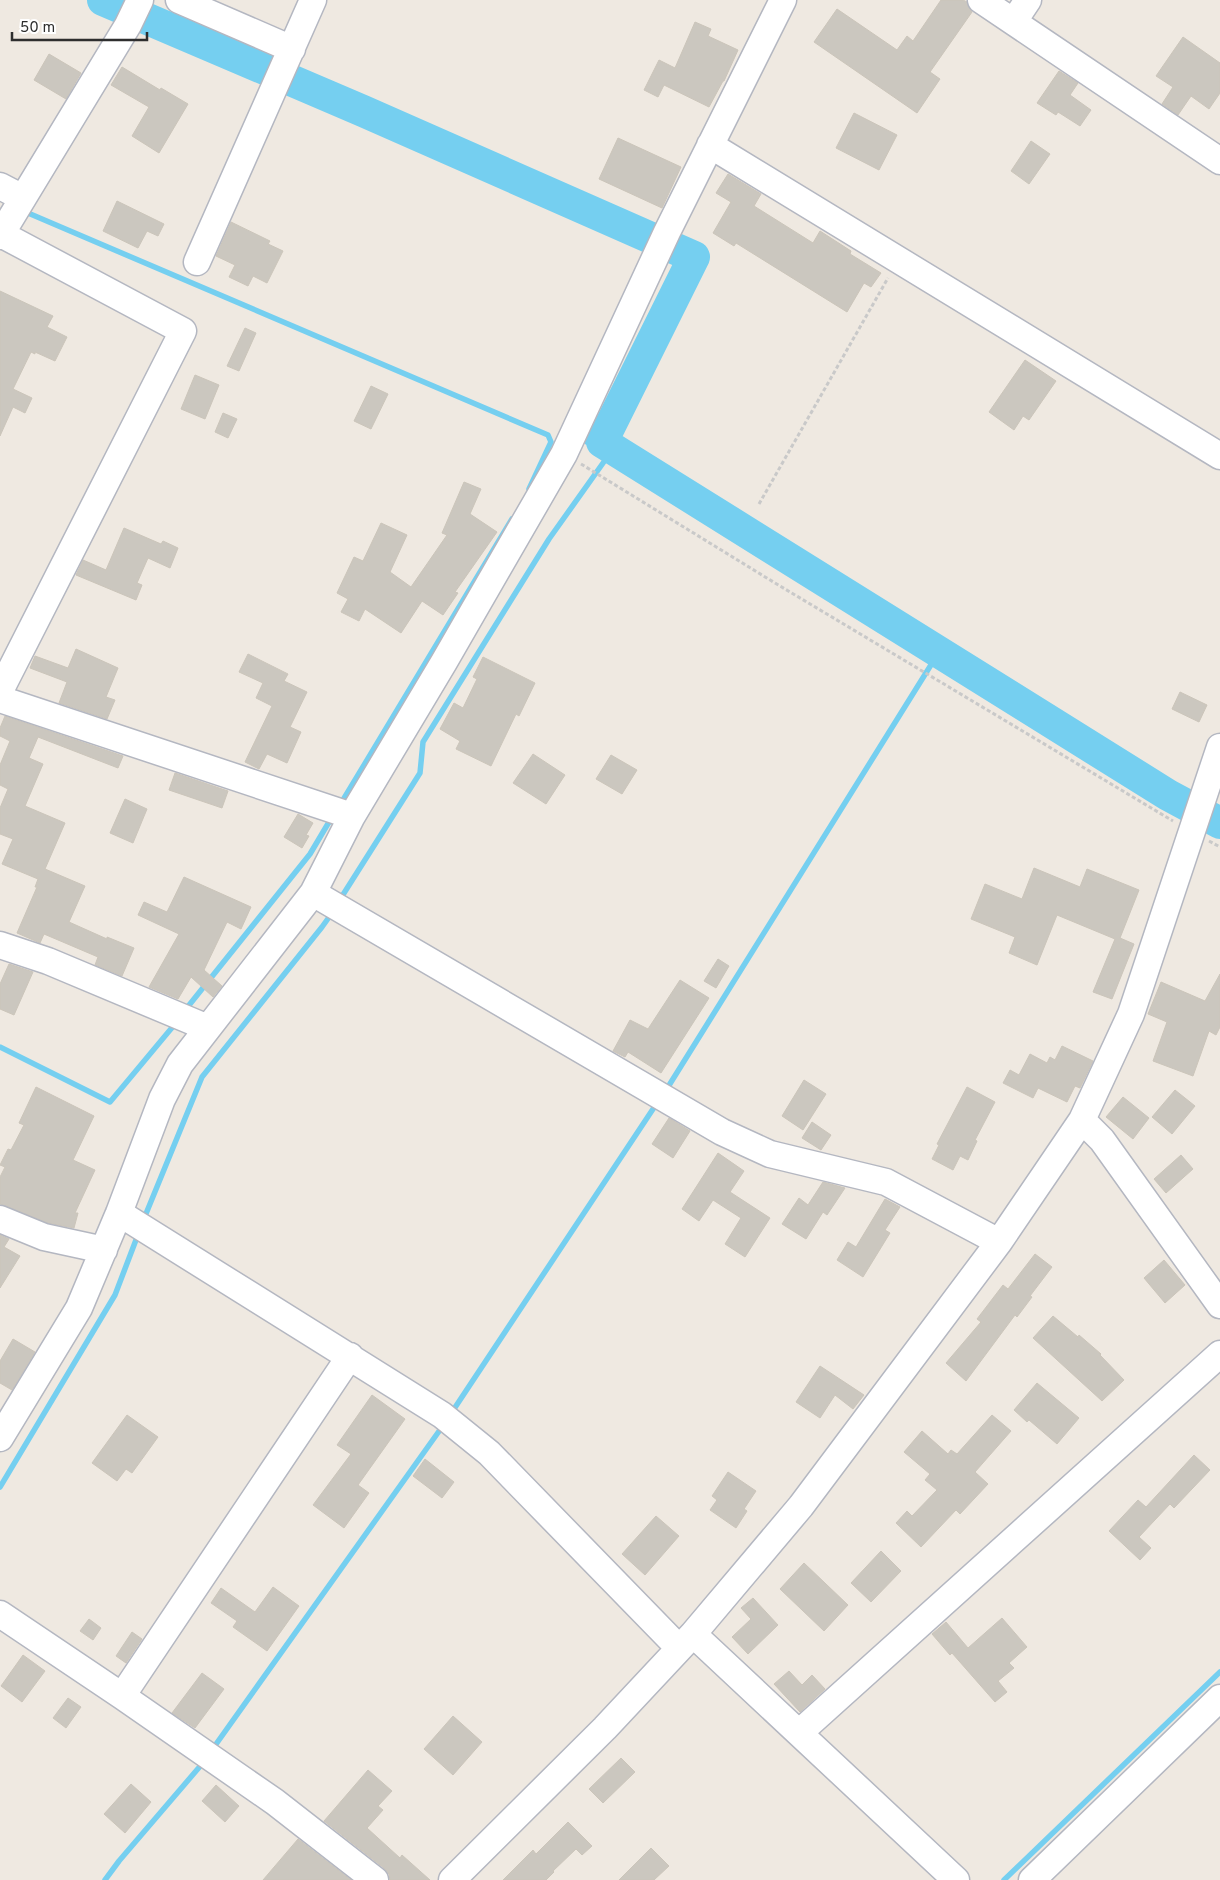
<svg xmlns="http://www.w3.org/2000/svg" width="1220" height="1880" font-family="Overpass,sans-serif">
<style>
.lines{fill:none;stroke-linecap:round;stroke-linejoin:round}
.stream{stroke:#75cff0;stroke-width:5.5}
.river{stroke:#75cff0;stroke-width:32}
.building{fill:#cbc7bf;stroke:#cbc5ba}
.minor-casing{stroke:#b4b7c1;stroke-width:29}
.path{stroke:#c9c9c9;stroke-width:3;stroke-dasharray:4 2.5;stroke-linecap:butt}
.minor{stroke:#fff;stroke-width:26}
</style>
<rect width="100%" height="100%" fill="#efe9e1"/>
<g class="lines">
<path class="stream" d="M 28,213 L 548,435 L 551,442 L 529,489
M 587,442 L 602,442
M 343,800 L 512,519
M 339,901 L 420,773 L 423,742 L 549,539 L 613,449
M 186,1009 L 310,854 L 329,822
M 0,1047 L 110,1102 L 175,1024
M 668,1087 L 939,652
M 143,1221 L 202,1077 L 322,927 L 332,913
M 454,1409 L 655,1106
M 0,1487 L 115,1295 L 139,1232
M 214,1747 L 442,1427
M 105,1880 L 119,1861 L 202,1764
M 1004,1880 L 1220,1672"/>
<path class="river" d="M 103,0 L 363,111 L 694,257 L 602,442 L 1168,795 L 1220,823"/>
</g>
<path class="building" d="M 941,0 L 963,0 L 967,2 L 972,12 L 930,72 L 940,79 L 917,113 L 814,42 L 837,9 L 897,50 L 907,36 L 913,41 Z
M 695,22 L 711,29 L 708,36 L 738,50 L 724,81 L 723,81 L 709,107 L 664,85 L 658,97 L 644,90 L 659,60 L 675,68 Z
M 1183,37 L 1220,63 L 1220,93 L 1209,109 L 1191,96 L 1178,115 L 1162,104 L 1173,87 L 1156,76 Z
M 49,54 L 81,73 L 66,99 L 34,80 Z
M 122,67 L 160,90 L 161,88 L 188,104 L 159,153 L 132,136 L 149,107 L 111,85 Z
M 1059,71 L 1078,83 L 1070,95 L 1091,110 L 1080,126 L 1058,112 L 1056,115 L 1037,103 Z
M 854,113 L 897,135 L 879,170 L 836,148 Z
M 618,138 L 681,167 L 662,208 L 599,179 Z
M 1031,141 L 1050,154 L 1029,184 L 1011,171 Z
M 728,174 L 761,194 L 754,206 L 813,243 L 820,231 L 851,251 L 850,254 L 881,273 L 871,287 L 864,283 L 847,312 L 736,243 L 734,246 L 713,233 L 731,202 L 716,193 Z
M 117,201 L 164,224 L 158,236 L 147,231 L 138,248 L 103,231 Z
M 231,222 L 270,241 L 268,244 L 283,251 L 267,283 L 253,276 L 248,286 L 229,277 L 235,265 L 216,256 Z
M 0,291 L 53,316 L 47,327 L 67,337 L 55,361 L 35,352 L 35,354 L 31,352 L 13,389 L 32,398 L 25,413 L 13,407 L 0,436 Z
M 245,328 L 256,333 L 239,371 L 227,366 Z
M 1025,360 L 1056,381 L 1029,420 L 1023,416 L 1014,430 L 989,412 Z
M 195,375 L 219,385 L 205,419 L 181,409 Z
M 371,386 L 388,394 L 371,429 L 354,421 Z
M 223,413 L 237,419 L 228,438 L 215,432 Z
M 464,482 L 481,489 L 470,514 L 497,532 L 455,592 L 458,593 L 443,615 L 422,601 L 401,633 L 365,609 L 359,621 L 341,612 L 348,599 L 337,593 L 354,557 L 363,561 L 381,523 L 407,535 L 390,572 L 411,587 L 447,535 L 442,533 Z
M 124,528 L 161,544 L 163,541 L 178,548 L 170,568 L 148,558 L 137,583 L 142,585 L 136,600 L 76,575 L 83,560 L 106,570 Z
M 76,649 L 118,668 L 106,697 L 115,700 L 107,719 L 59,703 L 67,682 L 30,668 L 35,656 L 68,668 Z
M 248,654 L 288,674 L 284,681 L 307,692 L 290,727 L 301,732 L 287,763 L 267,754 L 259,769 L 245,762 L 272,706 L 256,698 L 263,683 L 239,672 Z
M 483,657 L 535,683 L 519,716 L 516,714 L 491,766 L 456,749 L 460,741 L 440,729 L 454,703 L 463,708 L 477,679 L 473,677 Z
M 1180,692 L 1207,705 L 1199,722 L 1172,709 Z
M 5,716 L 123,756 L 118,768 L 38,737 L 29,758 L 43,764 L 25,806 L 65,823 L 45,869 L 85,886 L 69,922 L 107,939 L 107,937 L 134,948 L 122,976 L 95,965 L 98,957 L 44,934 L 40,943 L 17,933 L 37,887 L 35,887 L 38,879 L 2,864 L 13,839 L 0,834 L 0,808 L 8,789 L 0,785 L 0,765 L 10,741 L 0,736 L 0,728 Z
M 533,754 L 565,775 L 546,804 L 513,783 Z
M 611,755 L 637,770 L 622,794 L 596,779 Z
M 175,773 L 228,791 L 222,808 L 169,790 Z
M 125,799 L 147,809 L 133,843 L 110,833 Z
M 298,814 L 313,823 L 306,835 L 309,836 L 302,848 L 284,837 Z
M 1034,868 L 1080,887 L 1087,869 L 1139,890 L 1120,938 L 1134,944 L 1112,999 L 1093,992 L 1115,939 L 1057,915 L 1037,965 L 1009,953 L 1015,937 L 971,919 L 985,884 L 1022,899 Z
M 184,877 L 251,907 L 241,929 L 227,922 L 204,970 L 222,986 L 213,997 L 191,977 L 178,999 L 149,987 L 179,934 L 138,915 L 144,902 L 167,912 Z
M 718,959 L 729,966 L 716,988 L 704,981 Z
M 9,964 L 33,972 L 14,1015 L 0,1009 L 0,984 Z
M 1220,974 L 1220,1027 L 1216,1035 L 1209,1031 L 1193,1076 L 1153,1061 L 1167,1022 L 1148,1014 L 1161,982 L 1205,1001 Z
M 680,980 L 709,998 L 661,1073 L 628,1052 L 625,1057 L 613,1051 L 630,1020 L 648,1029 Z
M 1062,1046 L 1093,1061 L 1080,1088 L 1075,1086 L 1067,1102 L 1038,1088 L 1033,1098 L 1003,1083 L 1010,1070 L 1019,1075 L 1030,1054 L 1047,1063 L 1050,1057 L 1055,1060 Z
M 804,1080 L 826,1094 L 803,1130 L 782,1116 Z
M 36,1087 L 94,1116 L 73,1160 L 95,1170 L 75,1213 L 78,1213 L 74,1228 L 48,1223 L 0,1204 L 0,1177 L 5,1167 L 0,1165 L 8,1149 L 11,1150 L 24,1125 L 19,1123 Z
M 967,1087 L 995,1102 L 975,1140 L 977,1141 L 968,1160 L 960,1156 L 953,1170 L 932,1159 L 939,1145 L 937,1144 Z
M 1175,1090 L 1195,1106 L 1172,1134 L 1152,1117 Z
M 1123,1097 L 1149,1118 L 1133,1139 L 1106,1117 Z
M 669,1118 L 690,1131 L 673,1158 L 652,1144 Z
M 812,1122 L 831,1135 L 821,1150 L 802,1138 Z
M 718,1153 L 744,1171 L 730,1192 L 770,1218 L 745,1257 L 725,1244 L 741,1218 L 713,1200 L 699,1221 L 682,1209 Z
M 1181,1155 L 1193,1169 L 1166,1193 L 1154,1179 Z
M 823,1182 L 845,1188 L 827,1215 L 823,1212 L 806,1239 L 782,1224 L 799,1198 L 808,1205 Z
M 885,1199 L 900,1207 L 885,1230 L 890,1233 L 863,1277 L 837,1260 L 848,1242 L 856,1247 Z
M 0,1235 L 9,1239 L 4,1247 L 20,1256 L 0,1288 Z
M 1035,1254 L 1052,1267 L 1030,1296 L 1032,1297 L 1017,1317 L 1015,1315 L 966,1381 L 946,1363 L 981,1322 L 977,1319 L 1003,1285 L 1008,1289 Z
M 1164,1260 L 1185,1285 L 1165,1303 L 1144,1278 Z
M 1053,1316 L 1078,1337 L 1079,1335 L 1101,1354 L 1100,1355 L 1124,1380 L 1102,1401 L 1033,1338 Z
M 13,1339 L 35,1352 L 12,1390 L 0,1383 L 0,1361 Z
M 820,1366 L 864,1395 L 853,1409 L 835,1395 L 820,1418 L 796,1402 Z
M 1037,1383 L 1079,1418 L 1057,1444 L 1029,1420 L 1027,1422 L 1014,1410 Z
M 372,1395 L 405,1419 L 358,1485 L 369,1493 L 344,1528 L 313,1505 L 351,1454 L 337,1445 Z
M 127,1415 L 158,1437 L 132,1473 L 126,1469 L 117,1481 L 92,1463 Z
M 992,1415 L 1011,1431 L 975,1472 L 988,1484 L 960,1514 L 956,1510 L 921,1547 L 896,1523 L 907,1511 L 912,1516 L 937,1490 L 925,1480 L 930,1474 L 904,1452 L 922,1431 L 948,1454 L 951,1450 L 957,1454 Z
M 1194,1455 L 1210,1470 L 1174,1508 L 1170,1504 L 1139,1537 L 1151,1548 L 1140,1560 L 1109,1531 L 1138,1500 L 1146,1507 Z
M 425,1459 L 454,1482 L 442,1498 L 413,1476 Z
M 728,1472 L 756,1491 L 744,1509 L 747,1511 L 736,1528 L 710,1510 L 717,1500 L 712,1496 Z
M 656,1516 L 679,1536 L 645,1575 L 622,1554 Z
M 881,1551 L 901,1571 L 871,1602 L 851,1583 Z
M 804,1563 L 848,1605 L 824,1631 L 780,1589 Z
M 273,1587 L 299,1606 L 267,1651 L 233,1627 L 237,1621 L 211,1603 L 221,1588 L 255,1612 Z
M 753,1598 L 778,1625 L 748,1654 L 732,1637 L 751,1619 L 741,1608 Z
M 1002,1618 L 1027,1647 L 1009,1663 L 1014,1668 L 998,1681 L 1007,1692 L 995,1702 L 952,1653 L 950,1655 L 932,1634 L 946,1622 L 968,1648 Z
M 89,1619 L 101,1628 L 93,1640 L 80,1631 Z
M 132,1632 L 142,1639 L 126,1663 L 116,1656 Z
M 23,1655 L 45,1671 L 22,1702 L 1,1686 Z
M 789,1671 L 802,1685 L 812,1675 L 825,1689 L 800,1712 L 774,1684 Z
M 202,1673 L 224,1689 L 195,1728 L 172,1713 Z
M 68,1698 L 81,1707 L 66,1728 L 53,1718 Z
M 453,1716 L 482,1742 L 453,1775 L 424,1749 Z
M 621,1758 L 635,1772 L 603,1803 L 589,1789 Z
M 368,1770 L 392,1791 L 378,1806 L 383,1810 L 367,1828 L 400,1858 L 402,1855 L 430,1880 L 390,1880 L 389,1874 L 384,1868 L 324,1821 Z
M 131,1784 L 151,1802 L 125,1833 L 104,1814 Z
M 216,1785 L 239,1806 L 225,1822 L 202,1801 Z
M 568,1822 L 592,1846 L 582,1855 L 576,1849 L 553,1871 L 554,1872 L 546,1880 L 503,1880 L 533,1850 L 536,1854 Z
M 298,1839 L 351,1880 L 263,1880 Z
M 651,1848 L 669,1866 L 654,1880 L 619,1880 Z"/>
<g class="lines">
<g class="minor-casing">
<path id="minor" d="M 179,0 L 292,49
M 981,0 L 1220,161
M 1014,21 L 1028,0
M 710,145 L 1220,456
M 0,186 L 23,198
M 0,236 L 128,25 L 140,0
M 197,262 L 313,0
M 0,687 L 3,685 L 183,331 L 1,234
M 0,699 L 352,816
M 313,893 L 722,1132 L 770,1154 L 886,1182 L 999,1242
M 0,945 L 48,961 L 208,1028
M 1082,1120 L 1102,1140 L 1220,1305
M 119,1213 L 442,1415 L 489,1453 L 679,1648
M 0,1219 L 44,1237 L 104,1250
M 0,1438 L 79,1308 L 119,1213 L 162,1099 L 180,1064 L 313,893 L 352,816 L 444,662 L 564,454 L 667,232 L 783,0
M 0,1614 L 122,1696 L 275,1802 L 375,1880
M 693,1634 L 956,1880
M 122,1696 L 350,1356
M 800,1732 L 1220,1354
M 452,1880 L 605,1728 L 693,1634 L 801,1506 L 999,1242 L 1082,1120 L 1131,1014 L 1220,747
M 1032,1880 L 1220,1698"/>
</g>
<path class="path" d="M 581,464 L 775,583 L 1173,821
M 759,504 L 888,278
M 1209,841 L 1220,847"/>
<use href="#minor" class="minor"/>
</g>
<path d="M12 32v8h135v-8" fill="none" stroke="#2e2e2e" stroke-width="2.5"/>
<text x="20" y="32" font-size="15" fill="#2e2e2e" stroke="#ffffff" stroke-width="4" paint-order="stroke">50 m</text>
</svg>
